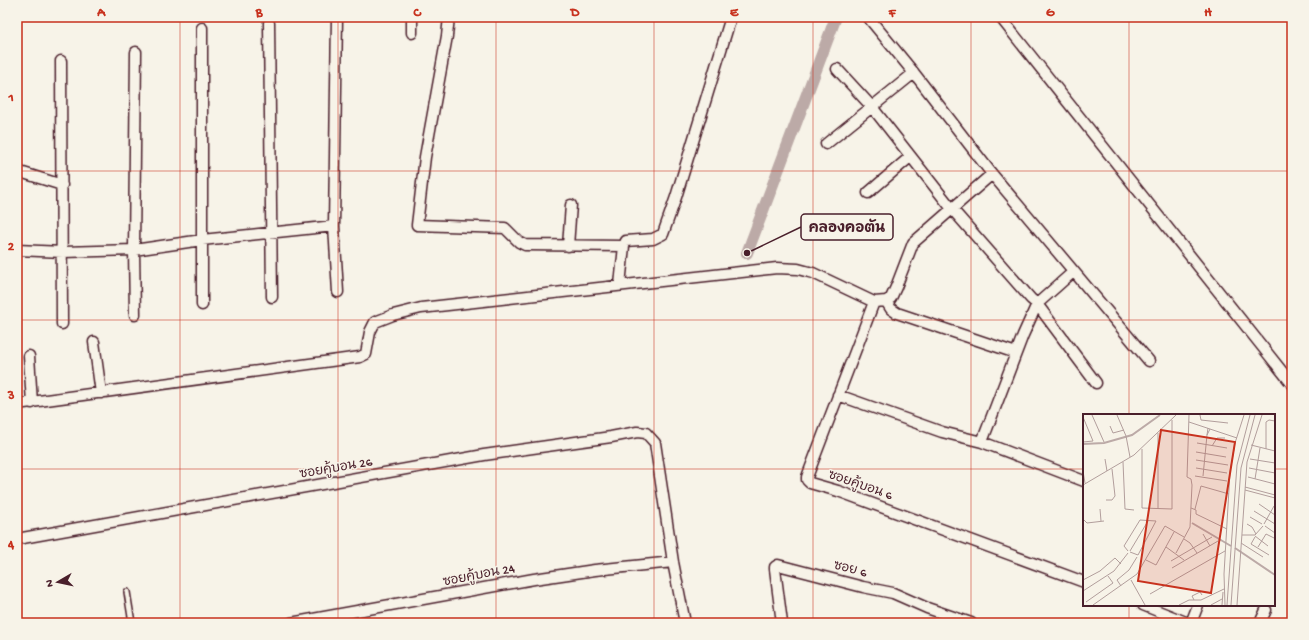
<svg xmlns="http://www.w3.org/2000/svg" width="1309" height="640" font-family="'Gochi Hand','Playpen Sans Thai',sans-serif">
<style>
.lines{fill:none;stroke-linecap:round;stroke-linejoin:round}
.canal{stroke:#bcaaa7;stroke-width:12}
.service-casing{stroke:#4a1f2b;stroke-width:8}
.minor-casing{stroke:#4a1f2b;stroke-width:13}
.service{stroke:#f7f3e8;stroke-width:5}
.minor{stroke:#f7f3e8;stroke-width:10}
.grid{fill:none;stroke:#c8321e;stroke-width:1;stroke-opacity:0.55}
.labels{text-anchor:middle;dominant-baseline:central;stroke-width:3;stroke-linejoin:round;paint-order:stroke}
.street-label{font-size:13px;fill:#4a1f2b;stroke:#f7f3e8}
.inset-river{fill:none;stroke:#bcaaa7;stroke-width:2}
.inset-road{fill:none;stroke:#b29e9c;stroke-width:1}
.view{fill:#c8321e;fill-opacity:0.15;stroke:#c8321e;stroke-width:2}
.inset-edge{fill:none;stroke:#4a1f2b;stroke-width:2}
.leader{fill:none;stroke:#4a1f2b;stroke-width:1.5}
.callout-dot{fill:#4a1f2b;stroke:#f7f3e8;stroke-width:1.5}
.callout{fill:#f7f3e8;stroke:#4a1f2b;stroke-width:1.5}
.callout-label{font-size:14px;text-anchor:middle;font-weight:bold;fill:#4a1f2b}
.neatline{fill:none;stroke:#c8321e;stroke-width:1.5}
.grid-label{font-size:13px;text-anchor:middle;font-weight:bold;fill:#c8321e}
</style>
<rect width="100%" height="100%" fill="#f7f3e8"/>
<filter id="ink" filterUnits="userSpaceOnUse"><feTurbulence type="fractalNoise" baseFrequency=".025" numOctaves="2"/><feDisplacementMap in="SourceGraphic" scale="8" xChannelSelector="R" yChannelSelector="G"/><feConvolveMatrix kernelMatrix="1 2 1 2 8 2 1 2 1" color-interpolation-filters="sRGB"/></filter>
<g filter="url(#ink)">
<g class="lines">
<path class="canal" d="M 747,253 L 836,17"/>
<g class="service-casing">
<path id="service" d="M 127,592 L 132,623"/>
</g>
<g class="minor-casing">
<path id="minor" d="M 337,17 L 334,226 L 338,292
M 449,17 L 447,36 L 425,157 L 417,225 L 505,228 L 519,242 L 525,245 L 624,246
M 868,17 L 914,73 L 992,174 L 1149,361
M 1000,17 L 1292,384
M 269,23 L 272,297
M 202,28 L 202,305
M 412,33 L 412,17
M 61,61 L 62,324
M 837,69 L 872,107 L 952,209 L 1031,299 L 1037,304 L 1096,383
M 826,144 L 914,73
M 17,171 L 62,185
M 868,193 L 910,157
M 568,246 L 571,205
M 17,250 L 63,252 L 134,250 L 202,240 L 334,226
M 620,285 L 624,246 L 626,241 L 653,239 L 663,234 L 676,197 L 731,17
M 886,301 L 891,309 L 897,313 L 1016,353
M 874,302 L 807,477 L 807,480 L 810,483 L 838,491 L 1084,582
M 135,315 L 134,250 L 136,52
M 94,342 L 101,393
M 29,356 L 32,403
M 838,395 L 942,432 L 982,442 L 1084,481
M 17,404 L 360,357 L 366,354 L 370,332 L 375,322 L 393,315 L 421,308 L 777,268 L 798,269 L 813,273 L 874,302 L 886,301 L 891,298 L 896,287 L 913,243 L 992,174
M 982,442 L 1023,335 L 1037,304 L 1073,272
M 17,539 L 484,455 L 611,437 L 637,432 L 646,433 L 655,443 L 673,562 L 685,623
M 1143,605 L 1188,623
M 291,623 L 534,579 L 595,570 L 673,562
M 782,623 L 775,569 L 775,567 L 778,565 L 863,587 L 893,593 L 927,608 L 971,623
M 1191,623 L 1198,605
M 1260,623 L 1266,610"/>
</g>
<use href="#service" class="service"/>
<use href="#minor" class="minor"/>
</g>
</g>
<path class="grid" d="M 180,17 L 180,623M 338,17 L 338,623M 496,17 L 496,623M 654,17 L 654,623M 813,17 L 813,623M 971,17 L 971,623M 1129,17 L 1129,415M 17,171 L 1292,171M 17,320 L 1292,320M 17,469 L 1084,469M 1274,469 L 1292,469M 1129,605 L 1129,623"/>
<g class="labels">
<g class="street-label">
<text transform="translate(336 469) rotate(-10)">ซอยคู้บอน 26</text>
<text transform="translate(860 486) rotate(19)">ซอยคู้บอน 6</text>
<text transform="translate(850 570) rotate(14)">ซอย 6</text>
<text transform="translate(479 576) rotate(-11)">ซอยคู้บอน 24</text>
</g>
</g>
<g transform="translate(1083 414)">
<rect width="192" height="192" fill="#f7f3e8"/>
<path class="inset-river" d="M 0,30 L 21,29 L 49,21 L 77,1M 109,109 L 148,132M 152,134 L 192,161"/>
<path class="inset-road" d="M 9,1 L 21,28M 34,1 L 43,22 L 47,43M 117,1 L 118,6 L 145,9M 0,3 L 10,27 L 0,28M 106,8 L 154,24M 27,12 L 30,19 L 41,16M 125,14 L 124,21 L 127,15M 75,19 L 75,95M 114,29 L 144,34M 168,31 L 192,37M 129,32 L 134,24 L 142,24M 59,35 L 59,94 L 89,95 L 89,6M 183,35 L 183,8 L 186,6 L 192,7M 113,38 L 143,43M 22,45 L 24,57M 167,45 L 192,49M 113,46 L 145,51M 40,48 L 42,95 L 51,96M 113,54 L 144,59M 166,54 L 192,59M 0,57 L 2,69M 112,62 L 144,67M 120,62 L 124,21M 165,63 L 192,70M 172,65 L 177,34M 0,71 L 51,41 L 93,1M 162,73 L 192,81M 162,76 L 192,84M 23,86 L 29,86 L 32,82 L 29,55M 176,90 L 192,101M 108,94 L 113,96 L 113,100 L 144,115M 17,95 L 18,107M 112,95 L 118,72 L 146,80M 171,97 L 192,110M 167,103 L 179,110M 0,105 L 4,109 L 21,107M 164,110 L 169,113 L 173,120M 181,110 L 191,92M 182,112 L 192,119M 120,120 L 127,132M 159,121 L 172,121 L 180,112M 172,122 L 185,132M 172,123 L 168,130 L 186,141M 101,125 L 107,129 L 114,139M 158,129 L 180,143M 83,133 L 101,146M 175,133 L 183,120 L 191,124M 45,137 L 41,132 L 57,106 L 73,107 L 55,141 L 47,138M 47,137 L 65,107M 93,139 L 107,113 L 109,71 L 108,65 L 104,63 L 106,1M 63,146 L 73,151 L 91,118M 88,147 L 129,123M 89,154 L 135,127M 0,166 L 17,157 L 32,144 L 38,150M 48,166 L 62,191M 38,172 L 34,166 L 46,156 L 54,143M 0,177 L 31,157 L 45,139M 67,180 L 142,137M 111,186 L 109,182 L 117,178 L 119,181M 3,188 L 30,169 L 25,162M 10,191 L 54,160 L 82,112 L 101,123M 96,191 L 106,186 L 118,186 L 141,175M 128,191 L 139,185M 139,191 L 140,178M 142,191 L 141,160 L 147,58 L 152,29 L 161,1M 144,191 L 154,51 L 167,1M 148,191 L 158,54 L 172,1M 154,191 L 164,48 L 179,1"/>
<path class="view" d="M 78,16 L 152,28 L 128,179 L 55,167 Z"/>
<rect width="192" height="192" class="inset-edge"/>
</g>
<path class="leader" d="M747 253L801 227"/>
<circle class="callout-dot" cx="747" cy="253" r="4"/>
<rect class="callout" x="801" y="214" width="92" height="26" rx="4"/>
<g class="callout-label">
<text x="847" y="232">คลองคอตัน</text>
</g>
<rect width="1309" height="640" fill="none" stroke="#f7f3e8" stroke-width="44"/>
<g transform="translate(58 582) rotate(261)" stroke="#f7f3e8" stroke-width="3" paint-order="stroke">
<path d="M0-3L7 15L0 10L-7 15Z" fill="#4a1f2b"/>
<text y="-6" font-size="11" font-weight="bold" text-anchor="middle" fill="#4a1f2b">N</text>
</g>
<rect x="22" y="22" width="1265" height="596" class="neatline"/>
<g class="grid-label">
<text x="101" y="16">A</text>
<text x="259" y="16">B</text>
<text x="417" y="16">C</text>
<text x="575" y="16">D</text>
<text x="734" y="16">E</text>
<text x="892" y="16">F</text>
<text x="1050" y="16">G</text>
<text x="1208" y="16">H</text>
<text x="11" y="101">1</text>
<text x="11" y="250">2</text>
<text x="11" y="399">3</text>
<text x="11" y="548">4</text>
</g>
</svg>
